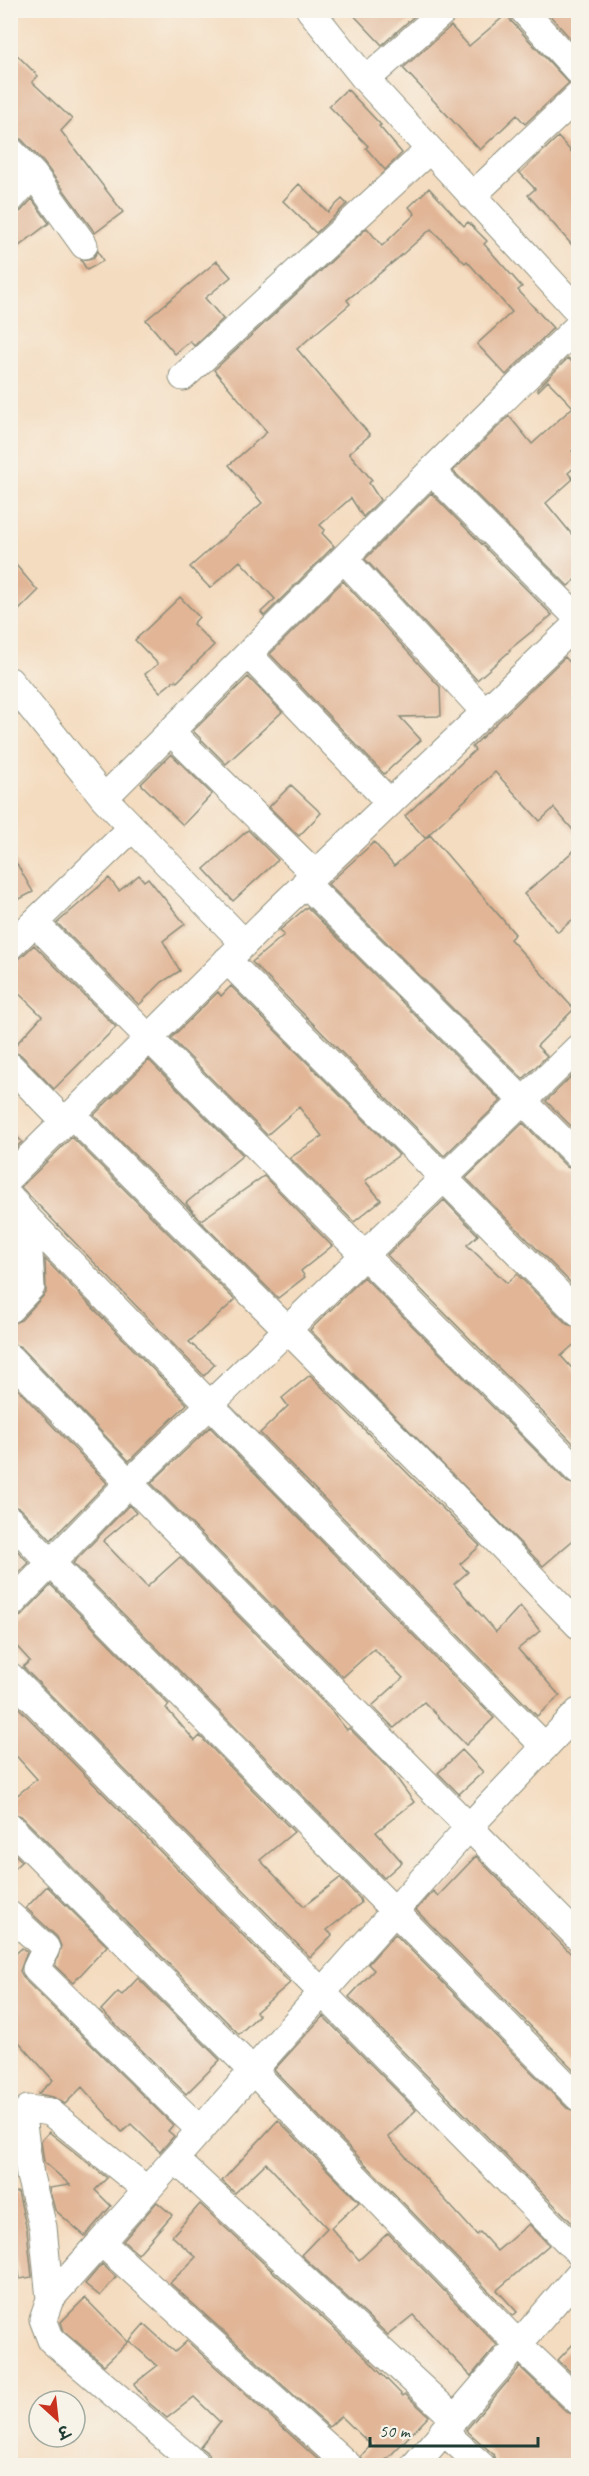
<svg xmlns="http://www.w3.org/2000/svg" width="589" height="2476" font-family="Caveat,'Playpen Sans Deva',sans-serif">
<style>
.building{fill:#e1b596}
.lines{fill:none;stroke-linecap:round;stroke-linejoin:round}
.minor-casing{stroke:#8a8c7a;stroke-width:29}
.minor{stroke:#fff;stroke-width:27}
</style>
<rect width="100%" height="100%" fill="#f7f3e8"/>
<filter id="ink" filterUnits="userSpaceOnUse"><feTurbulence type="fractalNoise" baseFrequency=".0167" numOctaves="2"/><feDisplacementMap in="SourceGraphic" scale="12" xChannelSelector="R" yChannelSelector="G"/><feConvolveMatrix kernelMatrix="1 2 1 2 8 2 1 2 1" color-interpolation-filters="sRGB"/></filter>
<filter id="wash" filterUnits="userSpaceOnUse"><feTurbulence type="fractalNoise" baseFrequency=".008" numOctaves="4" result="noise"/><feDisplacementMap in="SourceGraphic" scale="24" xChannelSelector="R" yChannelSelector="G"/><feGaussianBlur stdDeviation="1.35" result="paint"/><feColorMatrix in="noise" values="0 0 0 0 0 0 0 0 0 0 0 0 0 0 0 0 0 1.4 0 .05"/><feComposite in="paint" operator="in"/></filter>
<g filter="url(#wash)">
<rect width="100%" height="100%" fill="#f4dcc0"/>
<g id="blocks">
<path class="building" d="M 349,10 L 421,10 L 382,45 Z
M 545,10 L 579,10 L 579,48 Z
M 508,13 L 511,21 L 569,83 L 525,124 L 517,115 L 480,150 L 403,68 L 451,26 L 469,46 Z
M 10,48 L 38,76 L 32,82 L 72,119 L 61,131 L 123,212 L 95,233 L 44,163 L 21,139 L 10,135 Z
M 347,89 L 381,125 L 379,126 L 402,153 L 385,170 L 366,148 L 368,146 L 329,106 Z
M 558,137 L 579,160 L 579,253 L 528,195 L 535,189 L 520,173 Z
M 299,184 L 328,212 L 342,199 L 347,204 L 316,233 L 283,201 Z
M 429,188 L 464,226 L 468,222 L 487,241 L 484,244 L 522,287 L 518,290 L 553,328 L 506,375 L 477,344 L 512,312 L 467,261 L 465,263 L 431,229 L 396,260 L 347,300 L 350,304 L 297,349 L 370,435 L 349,453 L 372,480 L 369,483 L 380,500 L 363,517 L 351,498 L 320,525 L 325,530 L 322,533 L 334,546 L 264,616 L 261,612 L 275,599 L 240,561 L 210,588 L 190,567 L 262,503 L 229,465 L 267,432 L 214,370 L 367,228 L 382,246 L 415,214 L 409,207 Z
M 32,199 L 49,223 L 10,253 L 10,215 L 21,211 Z
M 98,251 L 103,261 L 87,270 L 81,260 L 93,258 Z
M 217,261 L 231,277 L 205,298 L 223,319 L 194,346 L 190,341 L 175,354 L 146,320 Z
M 568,358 L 579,369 L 579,444 L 572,451 L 579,458 L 579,463 L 568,473 L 573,479 L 546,503 L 579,543 L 579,577 L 568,586 L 453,471 L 509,416 L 532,444 L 573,407 L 548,381 L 538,391 L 537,389 Z
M 431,493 L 552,615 L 509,650 L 510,651 L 477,680 L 365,559 Z
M 10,558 L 38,591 L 10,619 Z
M 343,581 L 440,687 L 441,716 L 400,717 L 421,740 L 384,774 L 270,654 Z
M 180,597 L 199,617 L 193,624 L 214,645 L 177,682 L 175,680 L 160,692 L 145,674 L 158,664 L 135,640 Z
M 565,657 L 579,672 L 579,837 L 554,808 L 540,821 L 495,772 L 425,838 L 405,816 L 475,750 L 472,747 Z
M 248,677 L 282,712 L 226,764 L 193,731 Z
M 171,754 L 212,794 L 183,825 L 141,784 Z
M 291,785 L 321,813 L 299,836 L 269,807 Z
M 248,830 L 278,860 L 233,901 L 204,869 Z
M 430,835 L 515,934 L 510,939 L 574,1009 L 537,1046 L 547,1056 L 523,1079 L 328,884 L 374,842 L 394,866 Z
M 579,846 L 579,914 L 558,932 L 524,894 Z
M 10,852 L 33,892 L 10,904 Z
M 139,875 L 144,881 L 148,878 L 185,924 L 163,941 L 180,971 L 162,982 L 139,1005 L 57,923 L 109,878 L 119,891 Z
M 307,907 L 501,1101 L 444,1156 L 252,962 L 284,935 L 280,930 Z
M 34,945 L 116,1027 L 54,1089 L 21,1055 L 10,1051 L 42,1016 L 10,985 L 10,961 L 20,958 Z
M 231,986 L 399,1155 L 365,1181 L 381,1200 L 354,1222 L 290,1158 L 322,1136 L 299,1107 L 267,1135 L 171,1038 L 218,992 L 221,996 Z
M 149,1060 L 243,1155 L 186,1203 L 200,1220 L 94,1115 Z
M 579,1069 L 579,1134 L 546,1101 Z
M 523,1123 L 567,1167 L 579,1171 L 579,1291 L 466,1178 Z
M 10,1129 L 22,1142 L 10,1153 Z
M 72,1137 L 235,1300 L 189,1342 L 215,1364 L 204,1376 L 21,1187 Z
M 264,1176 L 332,1246 L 301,1271 L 305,1277 L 278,1298 L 200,1221 Z
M 444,1200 L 478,1235 L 467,1245 L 507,1283 L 517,1274 L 567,1324 L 579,1328 L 579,1340 L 561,1356 L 579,1376 L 579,1449 L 387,1255 Z
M 45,1259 L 187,1404 L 129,1461 L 21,1347 L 10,1343 L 10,1324 L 21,1320 L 46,1293 Z
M 364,1277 L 567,1482 L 579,1486 L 579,1535 L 543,1566 L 310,1330 Z
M 310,1375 L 480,1546 L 460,1564 L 468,1572 L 454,1584 L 496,1632 L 520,1606 L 540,1631 L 518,1649 L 560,1696 L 537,1716 L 260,1433 L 288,1406 L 282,1398 Z
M 10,1381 L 107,1483 L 51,1540 L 21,1509 L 10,1505 Z
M 210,1427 L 494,1718 L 466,1745 L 424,1702 L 394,1728 L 372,1706 L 403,1678 L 374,1649 L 343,1677 L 151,1483 Z
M 129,1505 L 136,1513 L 103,1541 L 147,1587 L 180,1557 L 330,1709 L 347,1730 L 349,1728 L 390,1769 L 414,1802 L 376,1832 L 402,1862 L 384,1878 L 73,1563 Z
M 10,1543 L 29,1563 L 10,1582 Z
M 51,1585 L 169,1705 L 166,1708 L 195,1741 L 200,1736 L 294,1832 L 260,1860 L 304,1906 L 340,1878 L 360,1899 L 361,1903 L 327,1930 L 332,1935 L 310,1957 L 23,1667 L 30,1661 L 10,1639 L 10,1620 L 21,1616 Z
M 10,1699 L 290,1983 L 256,2012 L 259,2015 L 239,2034 L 21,1816 L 10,1812 L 10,1801 L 37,1779 L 10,1749 Z
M 462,1750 L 483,1772 L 459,1794 L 438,1773 Z
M 10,1850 L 22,1861 L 10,1872 Z
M 476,1856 L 579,1962 L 579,2075 L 416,1910 L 433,1891 L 438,1896 Z
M 47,1886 L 107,1946 L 73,1983 L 55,1966 L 61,1946 L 57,1937 L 26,1908 Z
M 395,1934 L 567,2108 L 579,2112 L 579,2230 L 349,1997 L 374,1970 L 368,1964 Z
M 22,1948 L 27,1952 L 20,1971 L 25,1980 L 173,2125 L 168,2131 L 174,2136 L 160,2152 L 131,2124 L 122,2132 L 82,2087 L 65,2104 L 53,2097 L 38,2094 L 53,2080 L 10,2032 L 10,1959 Z
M 138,1978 L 220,2060 L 186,2094 L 101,2010 L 118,1992 L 122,1995 Z
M 323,2016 L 416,2110 L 388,2137 L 477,2235 L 480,2232 L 497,2251 L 529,2224 L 549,2245 L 497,2290 L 517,2312 L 513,2316 L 274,2070 Z
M 278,2120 L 359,2202 L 331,2228 L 359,2260 L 388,2233 L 497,2345 L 471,2376 L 413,2315 L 388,2335 L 301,2255 L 327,2228 L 266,2163 L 235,2193 L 222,2181 Z
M 49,2132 L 107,2178 L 95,2190 L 111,2206 L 85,2236 L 55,2210 L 49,2188 L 70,2185 L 44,2162 L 41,2141 Z
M 18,2192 L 27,2230 L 32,2277 L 20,2279 L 13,2235 L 10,2236 L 10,2193 Z
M 157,2202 L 172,2215 L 138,2254 L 123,2241 Z
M 200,2204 L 368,2360 L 403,2396 L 405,2394 L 429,2416 L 380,2466 L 364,2466 L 361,2456 L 371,2445 L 341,2416 L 329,2427 L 170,2283 L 196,2257 L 172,2236 Z
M 102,2264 L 116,2277 L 100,2296 L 85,2284 Z
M 85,2298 L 128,2342 L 104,2365 L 64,2331 L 61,2322 Z
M 144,2324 L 175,2352 L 187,2341 L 325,2466 L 213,2466 L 209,2454 L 200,2447 L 220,2422 L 194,2397 L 167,2418 L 149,2403 L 134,2384 L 157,2366 L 129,2341 Z
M 579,2338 L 579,2380 L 558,2360 Z
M 520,2367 L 567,2412 L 579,2416 L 579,2466 L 497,2466 L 493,2454 L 466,2430 Z"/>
</g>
</g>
<g filter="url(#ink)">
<use href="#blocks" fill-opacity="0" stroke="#8a8c7a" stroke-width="1.5"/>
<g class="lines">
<g class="minor-casing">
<path id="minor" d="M 310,10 L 366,80 L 578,311
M 523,10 L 578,71
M 366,80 L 445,10
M 10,150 L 33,174 L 10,200
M 33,174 L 84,245
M 472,196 L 578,96
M 578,326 L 431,471 L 578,618
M 183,377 L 429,150
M 344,559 L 485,712
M 248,654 L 390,803
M 10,681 L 104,798
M 171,732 L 315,874
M 305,883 L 578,1156
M 35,923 L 578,1471
M 244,943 L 104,798 L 431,471
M 10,946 L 132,828
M 227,960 L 578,1313
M 10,1066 L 64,1121
M 71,1114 L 448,1490 L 578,1625
M 10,1176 L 281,907 L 578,623
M 10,1198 L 27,1218 L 545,1747
M 10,1309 L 31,1287 L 27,1218
M 10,1358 L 129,1483 L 469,1827 L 578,1712
M 10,1520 L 51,1563 L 578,2097
M 10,1605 L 129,1483 L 578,1048
M 10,1676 L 578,2252
M 10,1827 L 252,2070 L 517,2343 L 578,2401
M 10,1915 L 46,1948 L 36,1969 L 199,2129
M 176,2160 L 453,2417
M 101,2242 L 50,2299 L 43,2227 L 30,2176 L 22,2117 L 28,2109 L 50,2112 L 147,2190
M 50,2299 L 43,2319 L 51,2340 L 198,2466
M 443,2431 L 482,2466
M 349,2466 L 101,2242 L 469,1827 L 578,1937
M 414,2466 L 578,2275"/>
</g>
<use href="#minor" class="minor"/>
</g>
</g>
<rect width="589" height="2476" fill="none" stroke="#f7f3e8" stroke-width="36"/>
<g transform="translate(57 2419) rotate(153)"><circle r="28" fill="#f7f3e8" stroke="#a1aaa0" stroke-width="1.5"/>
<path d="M0-4.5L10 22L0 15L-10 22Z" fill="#c8321e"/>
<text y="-9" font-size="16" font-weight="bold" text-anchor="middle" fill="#1f3d34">उ</text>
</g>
<path d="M370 2437v9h168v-9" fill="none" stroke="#1f3d34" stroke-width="3"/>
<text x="379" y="2437" font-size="18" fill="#1f3d34" stroke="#f7f3e8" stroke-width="4.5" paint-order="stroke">50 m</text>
</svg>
